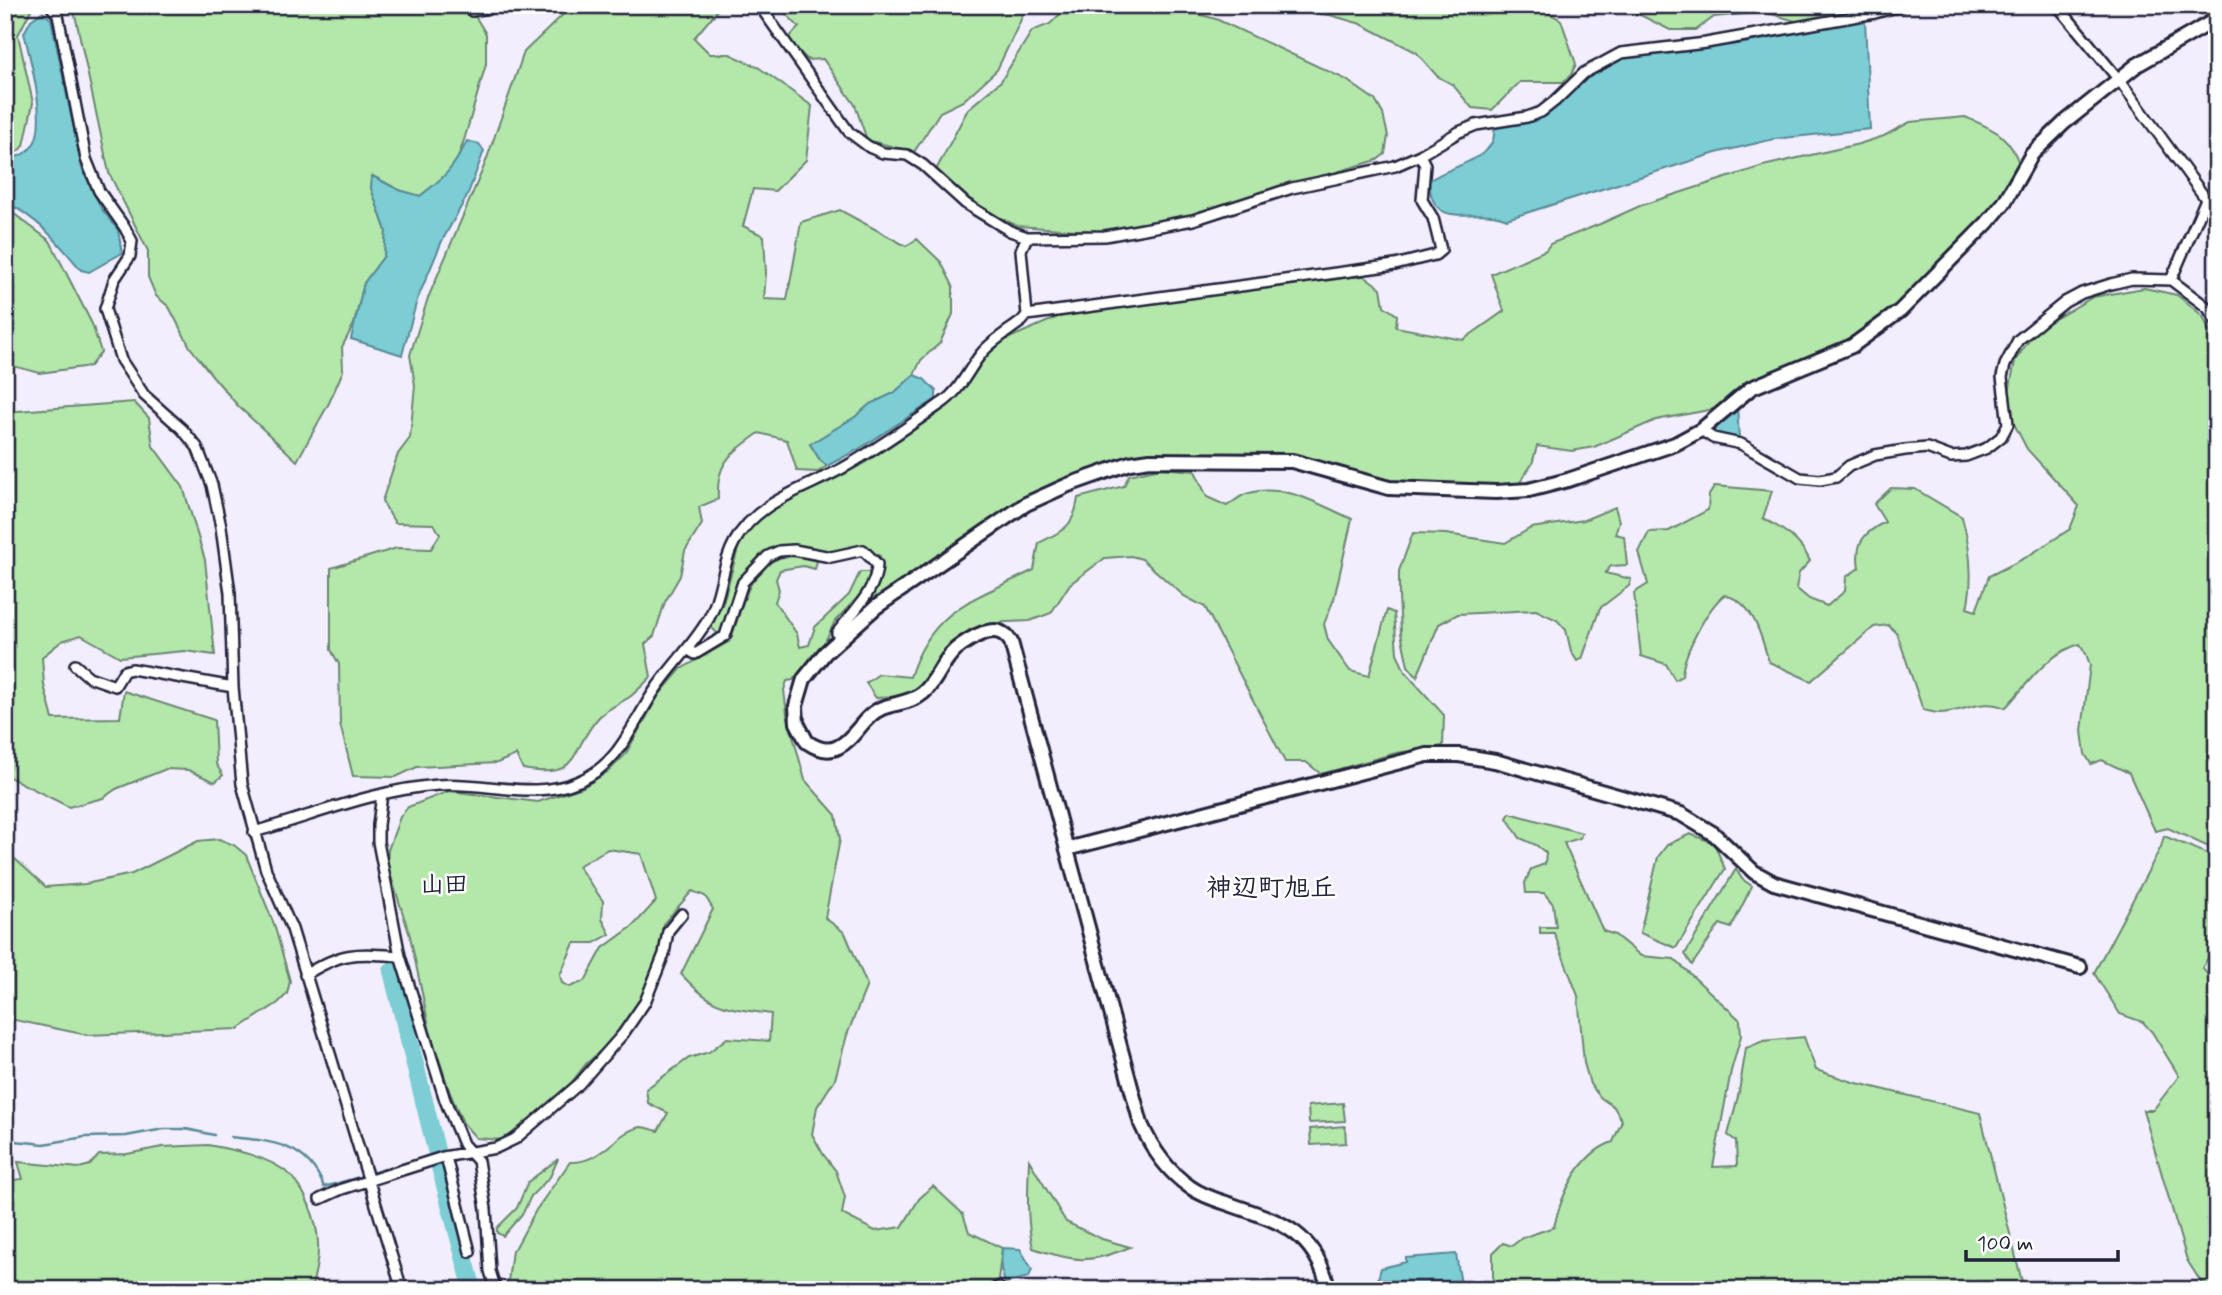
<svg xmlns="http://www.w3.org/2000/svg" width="2222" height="1295" font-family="Mynerve,'Klee One',sans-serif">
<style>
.green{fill:#b4e8aa;stroke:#6b8572;stroke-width:2;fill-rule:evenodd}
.water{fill:#7ccdd4;stroke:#588997;stroke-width:2}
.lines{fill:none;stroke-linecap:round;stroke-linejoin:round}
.stream{stroke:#588997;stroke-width:2.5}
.river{stroke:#7ccdd4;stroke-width:18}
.street-casing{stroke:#22223b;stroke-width:14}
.secondary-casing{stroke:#22223b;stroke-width:18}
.street{stroke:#fff;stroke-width:9}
.secondary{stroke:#fff;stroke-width:12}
.labels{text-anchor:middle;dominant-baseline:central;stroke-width:5;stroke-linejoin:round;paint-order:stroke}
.neighbourhood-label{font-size:24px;font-weight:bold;fill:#22223b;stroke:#fff}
.quarter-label{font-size:26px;font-weight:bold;fill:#22223b;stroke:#fff}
</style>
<rect width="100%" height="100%" fill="#f3eefe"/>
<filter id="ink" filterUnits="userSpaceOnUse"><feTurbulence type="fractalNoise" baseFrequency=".0143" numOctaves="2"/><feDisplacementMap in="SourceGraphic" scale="14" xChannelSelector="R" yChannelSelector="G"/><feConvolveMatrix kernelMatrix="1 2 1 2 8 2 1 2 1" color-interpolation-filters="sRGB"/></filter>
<g filter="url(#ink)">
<path class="green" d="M 5,5 L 32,5 L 32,8 L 18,35 L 33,103 L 24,146 L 14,154 L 5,154 Z
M 71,5 L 479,5 L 475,16 L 486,34 L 486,64 L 465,137 L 457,161 L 446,176 L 420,196 L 399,190 L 373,176 L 371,188 L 386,231 L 384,256 L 364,283 L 354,324 L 342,347 L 343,371 L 329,403 L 297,461 L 238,406 L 211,374 L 190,347 L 169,307 L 156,296 L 148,277 L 148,251 L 109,173 L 76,19 Z
M 573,5 L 722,5 L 694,38 L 710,54 L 730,54 L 758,67 L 812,106 L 806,160 L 775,191 L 753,189 L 743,226 L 764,236 L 766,273 L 764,299 L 787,300 L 801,222 L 840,210 L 906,246 L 917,239 L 941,262 L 953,286 L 953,314 L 940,343 L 921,360 L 914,375 L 894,393 L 870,404 L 855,417 L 810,444 L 820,460 L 827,466 L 818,472 L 797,471 L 787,440 L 759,433 C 731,454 716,461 718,499 L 699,507 L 702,524 L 685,551 L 680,576 L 665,602 L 654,636 L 645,644 L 651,677 C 645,683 638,690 631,696 C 621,703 608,708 599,717 C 568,751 583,780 523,769 L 516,755 L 497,763 L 417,767 L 396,777 L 353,776 L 340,724 L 339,664 L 331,650 L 331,568 L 397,548 L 431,549 L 440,534 L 434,524 L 395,523 L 382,501 L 398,454 L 410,438 L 415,385 L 410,355 L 428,298 L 485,164 L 524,52 Z
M 767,5 L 1025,5 L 1020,22 L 997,70 L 963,101 L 940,112 L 914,152 L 867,140 L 855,105 L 823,59 L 808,60 L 787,40 L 799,27 L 781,9 L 773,15 Z
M 1075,5 L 1165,5 L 1216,19 L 1345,79 L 1375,100 L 1383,114 L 1388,136 L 1385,154 L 1377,160 L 1191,215 L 1104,232 L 1018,226 L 1002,219 L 973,202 L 936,170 L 968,109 L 1001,81 L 1032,31 L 1050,24 L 1064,10 Z
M 1280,5 L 1535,5 L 1561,20 L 1576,64 L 1571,75 L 1563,82 L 1520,82 L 1492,110 L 1472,108 L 1453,85 L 1437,76 L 1416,52 L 1361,24 L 1330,15 L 1291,10 Z
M 1626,5 L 1847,5 L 1845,13 L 1802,23 L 1765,12 L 1714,17 L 1696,30 L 1670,30 L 1634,12 Z
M 1965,117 C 1993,129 2011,135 2020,167 L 1985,223 L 1901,305 L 1845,343 L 1714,409 L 1656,420 L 1594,447 L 1572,451 L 1537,446 L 1532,464 L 1519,484 L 1471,488 L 1389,487 L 1294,460 L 1150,459 L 1076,478 L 878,600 L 870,599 C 877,585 885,572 880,556 L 862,547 L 833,554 L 793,547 L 769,549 L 738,580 L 732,596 L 725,628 L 718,634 L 711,627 L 723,603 L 739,545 L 750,528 L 763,514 L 783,501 L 844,473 L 947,407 L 988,354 L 1005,340 L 1058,317 L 1226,289 L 1364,276 L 1381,288 L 1384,306 L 1397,315 L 1396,327 L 1463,340 L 1504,311 L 1491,274 L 1546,250 L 1550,244 L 1600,224 L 1642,205 L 1763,166 L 1859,144 L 1884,136 L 1910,122 Z
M 5,207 L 50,241 L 92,324 L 101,352 L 90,366 L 40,373 L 5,364 Z
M 2144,288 L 2177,295 L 2203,316 L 2217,348 L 2217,851 L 2168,828 L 2155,831 L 2129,773 L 2102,760 L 2091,764 L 2085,754 L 2082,731 L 2090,665 L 2086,654 L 2080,644 C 2046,654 2028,684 2005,708 C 1983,697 1962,713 1939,713 C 1934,713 1928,711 1923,710 L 1897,633 L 1888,625 L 1874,627 L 1811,681 L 1769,662 C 1761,636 1754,601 1724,595 C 1707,609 1683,654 1682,676 L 1675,680 L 1666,664 L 1641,656 L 1634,593 L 1648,584 L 1639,552 L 1649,532 L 1669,531 L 1708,510 L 1709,495 L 1715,486 L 1772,491 L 1763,518 C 1784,530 1800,539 1810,561 L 1799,573 L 1796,588 L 1809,599 L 1827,606 L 1845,591 L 1846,577 L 1859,568 C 1855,543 1863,533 1885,522 L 1874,504 L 1891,488 L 1915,489 L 1962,517 C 1970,546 1974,578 1967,608 L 1976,611 L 1989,576 L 2025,558 L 2070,529 L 2079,506 L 2027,449 L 2012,420 L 2008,397 L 2015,361 L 2036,330 L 2093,297 Z
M 134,402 L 149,418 L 153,446 L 183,487 L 205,560 L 215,655 L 185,651 L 120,657 L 81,635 L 62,641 L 42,657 L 44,685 L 53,719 L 120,718 L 124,691 L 214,720 L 216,764 L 223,775 L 215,782 L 188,770 L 166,769 L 116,789 L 103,798 L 69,807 L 5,775 L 5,412 Z
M 1160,468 L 1195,471 L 1207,497 L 1227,506 C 1233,502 1240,496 1246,494 C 1284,482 1318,504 1352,519 L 1334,599 L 1324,624 L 1328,640 L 1350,671 L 1369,676 L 1387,610 L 1394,613 L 1397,653 L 1405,672 L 1444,715 L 1443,746 L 1396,753 L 1321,774 L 1306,762 L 1285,762 L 1205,607 L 1184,596 L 1142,559 L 1131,556 L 1105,558 L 1070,584 L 1051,613 L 1030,621 L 1005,622 L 971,629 L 949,644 L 935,675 L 914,695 L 876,698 L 866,683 L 879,674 L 910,677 C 932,608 975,599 1034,570 L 1039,543 C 1063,531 1074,527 1078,498 L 1124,486 L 1129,475 Z
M 1615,507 L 1619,521 L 1615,534 L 1624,536 L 1627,565 L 1611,566 L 1605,573 L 1631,579 L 1629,586 L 1600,608 L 1582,659 L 1577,661 L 1571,651 L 1566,630 L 1557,620 L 1536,610 L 1458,614 L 1439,624 L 1417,677 L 1408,666 L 1401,633 L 1399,596 L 1399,571 L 1413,533 L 1446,534 L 1505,543 L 1531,528 L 1584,520 Z
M 793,555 L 817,561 L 815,569 L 803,566 L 780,570 L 776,579 L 779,590 L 775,602 L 797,634 L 800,647 L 809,645 L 815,627 L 849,595 L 860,572 L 869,572 L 869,582 L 858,597 L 835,621 L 825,642 L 793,680 L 787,681 L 784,690 L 787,714 L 805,780 L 836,815 L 840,839 L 825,918 L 845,933 L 867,985 L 847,1035 L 835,1079 L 817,1107 L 812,1134 L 823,1154 L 836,1171 L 845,1197 L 842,1214 L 875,1231 L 902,1227 L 919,1199 L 933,1186 L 963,1214 L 969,1232 L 1002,1248 L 997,1288 L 995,1290 L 500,1290 L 508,1282 L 512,1250 L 516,1247 L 536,1210 L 570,1162 C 604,1163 615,1131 641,1127 C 646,1127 654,1130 658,1131 L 668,1113 L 648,1103 L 646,1089 L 689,1058 L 709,1052 L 727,1038 L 769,1041 L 771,1014 C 726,1007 714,1010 681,974 L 713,909 L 705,896 L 692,891 L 664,923 L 659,956 L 645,1000 L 624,1030 L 586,1064 L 571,1083 L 524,1127 L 502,1140 L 476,1138 L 463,1123 L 450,1093 L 430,1031 L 410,936 L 387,864 L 388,850 L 400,817 L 408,807 L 449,791 L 538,802 L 583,787 L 609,771 L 625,755 L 659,695 L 681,669 L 730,641 C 744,606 747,560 793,555 ZM 608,849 L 641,854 L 656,901 L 633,926 L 603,948 L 585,981 L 570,987 L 562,983 L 560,975 L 574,943 L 594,943 L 610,934 L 602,919 L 603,901 L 578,866 Z
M 1510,813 L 1582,833 L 1580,838 L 1564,843 L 1603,931 L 1615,935 L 1641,956 L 1674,959 L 1740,1020 L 1741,1036 L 1731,1071 L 1713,1167 L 1737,1166 L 1736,1141 L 1728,1135 L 1739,1092 L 1746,1048 L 1763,1041 L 1804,1037 L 1816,1070 L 1853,1082 L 1980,1113 L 2024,1290 L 1493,1290 L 1493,1253 L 1503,1243 L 1512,1246 L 1522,1238 L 1554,1227 C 1561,1195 1580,1153 1613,1142 L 1622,1121 L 1614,1107 L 1601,1098 L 1590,1084 L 1584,1063 L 1578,996 L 1554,933 L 1540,933 L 1540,927 L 1556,927 L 1553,904 L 1544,893 L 1526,893 L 1525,883 L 1531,869 L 1545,864 L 1546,853 L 1536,845 L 1520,838 L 1507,818 Z
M 1690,834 L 1714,843 L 1725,869 L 1676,948 L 1640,933 L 1658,857 L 1667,845 Z
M 2164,836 L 2213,856 L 2217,863 L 2217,944 L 2202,968 L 2217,985 L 2217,1290 L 2200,1290 L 2204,1287 L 2187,1260 L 2143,1110 L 2153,1110 L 2179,1076 L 2152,1032 L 2143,1022 L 2120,1014 L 2094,973 L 2161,847 Z
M 219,839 L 234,845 L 246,855 L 274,924 L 290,981 L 287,994 L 278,1003 L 238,1029 L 87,1035 L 5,1018 L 5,850 L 46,887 L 85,884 L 132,874 L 198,841 Z
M 1736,869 L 1742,879 L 1752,886 L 1731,928 L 1720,924 L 1692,965 L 1685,954 Z
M 1343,1103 L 1345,1121 L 1309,1123 L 1308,1106 Z
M 1345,1126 L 1346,1143 L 1311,1145 L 1310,1129 Z
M 208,1145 C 234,1150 268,1156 289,1174 C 305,1188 317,1220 318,1242 C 319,1258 315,1274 311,1290 L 5,1290 L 5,1181 L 23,1179 L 18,1162 L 79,1168 L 90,1165 L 99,1155 L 127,1154 L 162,1147 Z
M 558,1159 L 550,1177 L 531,1196 L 523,1213 L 503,1236 L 497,1233 L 497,1228 L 517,1208 L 528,1182 Z
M 1029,1160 L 1066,1222 L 1102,1239 L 1130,1247 C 1090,1264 1074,1262 1033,1248 C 1026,1219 1028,1190 1029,1160 Z"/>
<path class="water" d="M 42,12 L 51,19 L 82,168 L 101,208 L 118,230 L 122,253 L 89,272 L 81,270 C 59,243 37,217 5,202 L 5,160 C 16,158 27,154 33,145 C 48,124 30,57 24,33 L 31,20 Z
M 1865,20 L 1870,129 L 1774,139 L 1716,153 L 1507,219 C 1474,204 1432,235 1429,181 C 1447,166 1497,160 1494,131 L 1497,127 L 1539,118 L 1568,97 L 1584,78 L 1599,67 L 1618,59 L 1745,43 Z
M 467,141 L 479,144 L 484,151 L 467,196 L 442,241 L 417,300 L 402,355 L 351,339 L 364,283 L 384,256 L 386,231 L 371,188 L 372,176 L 399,190 L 420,196 C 445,177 453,169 467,141 Z
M 914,375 L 924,379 L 936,391 L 936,399 L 859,449 L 827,466 L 820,460 L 810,444 L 855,417 L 870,404 L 894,393 Z
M 1737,405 L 1739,438 L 1722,437 L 1709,429 Z
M 1002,1248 L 1020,1249 L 1032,1269 L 1029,1277 L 1005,1283 L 1001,1269 Z
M 1456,1254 L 1462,1290 L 1375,1290 L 1381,1268 L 1406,1262 L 1406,1258 Z"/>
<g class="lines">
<path class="stream" d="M 231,1137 C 272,1141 308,1144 324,1187 L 363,1176
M 5,1140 L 44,1144 L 85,1137 L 126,1136 L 164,1129 L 186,1129 L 214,1135
M 371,1173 L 435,1155"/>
<path class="river" d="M 392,971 L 437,1154
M 439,1163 L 473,1290"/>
<g class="street-casing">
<path id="street" d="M 50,5 L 58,15 L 86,159 L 99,191 L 125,228 L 132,241 L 130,256 L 114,280 L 105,309 L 121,360 L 144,395 L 182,429 L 197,447 L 212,485 L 221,527 L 230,593 L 233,687 L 242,784 L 266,870 L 292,929 L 402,1290
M 467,5 L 472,11 L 505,5
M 759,5 L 849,132 L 869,147 L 883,153 L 907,155 L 923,165 L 966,204 L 1010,231 L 1027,237 L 1105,236 L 1193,220 L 1292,188 L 1395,166 L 1420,155 L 1459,132 L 1476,125 L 1527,117 L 1541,112 L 1555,101 L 1584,73 L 1621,53 L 1706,43 L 1875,13 L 1903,5
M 2057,5 L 2120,81 L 2206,199 L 2217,208
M 2171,280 L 2206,199
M 1027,315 L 1395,265 L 1435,255 L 1441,250 L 1433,218 L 1422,200 L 1425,165 L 1420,155
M 1701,430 L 1713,438 L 1741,444 L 1800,478 L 1820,480 L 1836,477 L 1849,466 L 1875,455 L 1905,450 L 1927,448 L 1951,457 L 1966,456 L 1987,448 L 2001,437 L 2008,424 L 2002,377 L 2005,365 L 2018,340 L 2065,302 L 2082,293 L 2111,284 L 2132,279 L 2171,280 L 2208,308 L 2217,323
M 687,649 L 695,654 L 725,636 L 743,582 L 768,556 L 779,551 L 794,550 L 831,557 L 863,550 L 877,564 C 877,590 852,613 837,633 L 841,640
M 75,665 L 89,677 L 115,686 L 124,671 L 132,669 L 233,687
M 382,794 L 378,825 L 378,842 L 400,956 L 445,1100 L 463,1144 L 478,1161 L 486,1209 L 490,1271 L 496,1290
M 254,832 C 315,815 374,790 438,785 C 484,781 534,801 579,781 C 620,764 632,724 655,690 C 672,665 694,644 709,618 C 722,595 721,566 734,543 C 757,499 810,488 850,464 C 881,446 912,424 942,403 C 960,391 968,370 981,354 C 991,341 1009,331 1022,321 L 1027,315 L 1021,250 L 1027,237
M 305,975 C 343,951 356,953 400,956
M 446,1157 L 470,1252
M 320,1199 L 342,1189 L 443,1157 L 496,1148 L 515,1139 L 579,1084 L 623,1034 L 645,1002 L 664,954 L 668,931 L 682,914
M 993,1290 L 998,1287"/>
</g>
<g class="secondary-casing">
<path id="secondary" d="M 1067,849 L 1427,755 L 1459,755 L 1495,761 L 1681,814 L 1714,834 L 1754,872 L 1774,883 L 2080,967
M 1329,1290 C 1315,1231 1281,1222 1229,1204 C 1216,1200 1201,1195 1190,1187 C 1167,1171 1152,1149 1141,1124 L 1011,642 C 1007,636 1002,631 994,631 C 980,631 955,647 948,658 C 939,670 934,684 923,693 C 911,703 895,703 882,708 C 863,716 855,739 838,747 C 827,753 816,748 807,742 L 797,723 L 796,706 L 804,679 L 825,653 L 876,607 L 1026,504 L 1068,485 L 1130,463 L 1150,460 L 1292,461 L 1389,488 L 1496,492 L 1529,490 L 1568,480 L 1675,444 L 1701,430 L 1751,388 L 1852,346 L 1900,311 L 1987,223 L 2004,203 L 2032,154 L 2064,123 L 2137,65 L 2217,19"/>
</g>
<use href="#street" class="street"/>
<use href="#secondary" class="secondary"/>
</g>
</g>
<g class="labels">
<g class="neighbourhood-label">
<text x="444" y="885">山田</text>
</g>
<g class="quarter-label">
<text x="1271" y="889">神辺町旭丘</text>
</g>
</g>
<rect width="2222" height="1295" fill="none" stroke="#fff" stroke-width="28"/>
<rect x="14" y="14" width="2194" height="1267" fill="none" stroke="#22223b" stroke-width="2.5" filter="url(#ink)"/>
<path d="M1966 1250v10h152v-10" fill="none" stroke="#22223b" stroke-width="3.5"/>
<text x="1977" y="1250" font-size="21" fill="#22223b" stroke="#ffffff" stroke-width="5" paint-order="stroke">100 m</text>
</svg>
